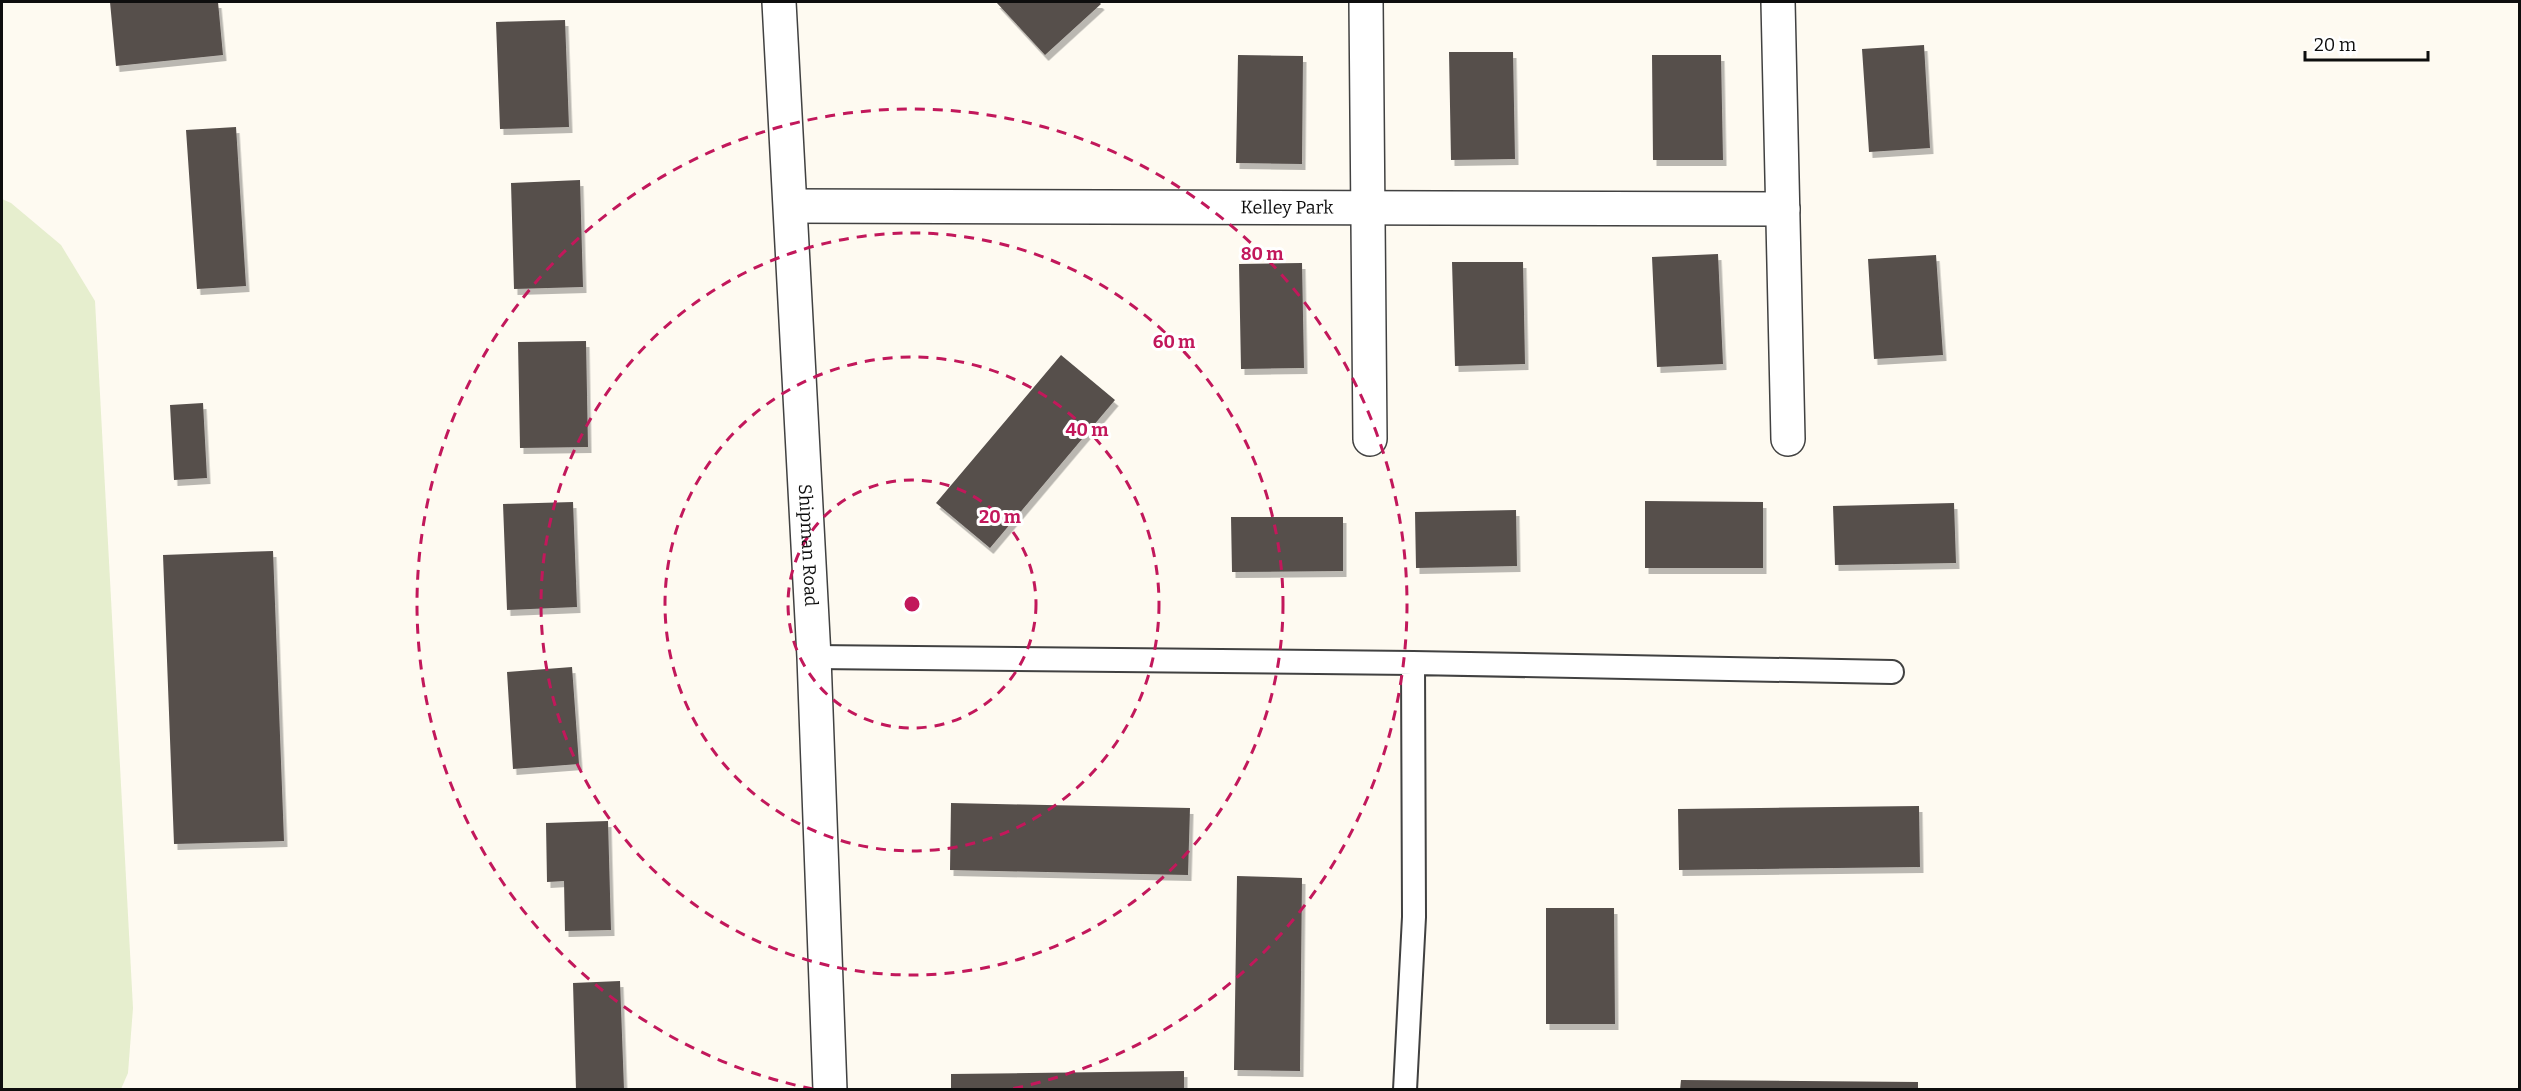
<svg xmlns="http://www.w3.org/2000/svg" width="2521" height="1091" font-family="Bitter,serif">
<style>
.pitch{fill:#e6eece}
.building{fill:#564f4c;filter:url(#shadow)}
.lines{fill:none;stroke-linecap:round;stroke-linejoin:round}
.service-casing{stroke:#414141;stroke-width:26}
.minor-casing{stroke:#414141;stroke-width:36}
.service{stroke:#fff;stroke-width:22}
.minor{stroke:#fff;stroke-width:33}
.ring{fill:none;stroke:#c2185b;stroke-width:3;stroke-dasharray:10 8}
.labels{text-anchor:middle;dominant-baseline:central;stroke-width:6;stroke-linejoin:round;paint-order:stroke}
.street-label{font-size:18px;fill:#0e0e0e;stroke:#fff}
.centre{fill:#c2185b;stroke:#fff;stroke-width:3}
.ring-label{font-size:18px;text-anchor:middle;font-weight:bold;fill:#c2185b;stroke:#fff;stroke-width:6;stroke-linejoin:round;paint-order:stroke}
</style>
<defs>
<filter id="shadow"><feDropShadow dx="3.5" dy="6" stdDeviation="0" flood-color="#0004"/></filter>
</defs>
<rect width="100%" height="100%" fill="#fefaf1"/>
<path class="pitch" d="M 2,199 L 11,203 L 61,245 L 95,301 L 133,1008 L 128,1073 L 121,1089 L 2,1089 Z"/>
<path class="building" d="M 110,2 L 218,2 L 223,55 L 116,66 Z
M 996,2 L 1099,2 L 1101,4 L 1045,55 Z
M 565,20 L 569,127 L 500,129 L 496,22 Z
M 1924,45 L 1930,148 L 1869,152 L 1862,49 Z
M 1449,52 L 1513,52 L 1515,159 L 1451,160 Z
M 1238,55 L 1303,56 L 1302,164 L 1236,163 Z
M 1652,55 L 1721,55 L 1723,160 L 1653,160 Z
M 236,127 L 246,286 L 197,289 L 186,130 Z
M 580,180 L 583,287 L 514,289 L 511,183 Z
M 1718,254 L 1723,364 L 1657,367 L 1652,257 Z
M 1936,255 L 1943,355 L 1874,359 L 1868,259 Z
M 1452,262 L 1523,262 L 1525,364 L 1455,366 Z
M 1302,263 L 1304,368 L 1241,369 L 1239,264 Z
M 586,341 L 588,447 L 520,448 L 518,342 Z
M 1061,355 L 1115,400 L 990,548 L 936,503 Z
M 203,403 L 207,478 L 174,480 L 170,405 Z
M 1645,501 L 1763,502 L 1763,568 L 1645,568 Z
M 573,502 L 577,607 L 507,610 L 503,504 Z
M 1954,503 L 1956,563 L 1835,565 L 1833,506 Z
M 1516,510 L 1517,566 L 1416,568 L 1415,512 Z
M 1231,517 L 1343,517 L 1343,571 L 1232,572 Z
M 273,551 L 284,841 L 174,844 L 163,555 Z
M 572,667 L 579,764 L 513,769 L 507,672 Z
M 951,803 L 1190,808 L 1188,875 L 950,870 Z
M 1919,806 L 1920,867 L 1679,870 L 1678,809 Z
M 608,821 L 611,930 L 565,931 L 564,881 L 547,882 L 546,823 Z
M 1237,876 L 1302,878 L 1300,1071 L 1234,1070 Z
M 1546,908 L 1614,908 L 1615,1024 L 1546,1024 Z
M 620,981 L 624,1089 L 576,1090 L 573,983 Z
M 1184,1071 L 1184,1090 L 951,1090 L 951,1074 Z
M 1681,1080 L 1918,1082 L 1918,1090 L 1680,1090 Z"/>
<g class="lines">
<g class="service-casing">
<path id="service" d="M 814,657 L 1413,663 L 1892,672
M 1405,1090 L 1414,917 L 1413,663"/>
</g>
<g class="minor-casing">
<g id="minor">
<path id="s1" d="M 779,2 L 814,657 L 830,1090"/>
<path d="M 1366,2 L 1370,439"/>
<path d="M 1778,2 L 1788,439"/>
<path id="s2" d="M 791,206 L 1783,209"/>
</g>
</g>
<use href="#service" class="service"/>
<use href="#minor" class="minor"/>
</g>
<g class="ring">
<circle cx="912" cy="604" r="124"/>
<circle cx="912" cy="604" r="247"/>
<circle cx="912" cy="604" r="371"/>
<path d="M813 1089A495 495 0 1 1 1011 1089"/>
</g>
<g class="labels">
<g class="street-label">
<text stroke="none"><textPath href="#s2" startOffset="496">Kelley Park</textPath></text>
<text stroke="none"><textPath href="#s1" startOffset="544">Shipman Road</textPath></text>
</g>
</g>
<circle cx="912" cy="604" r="9" class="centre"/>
<g class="ring-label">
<text x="1262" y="260">80 m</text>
<text x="1174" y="348">60 m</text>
<text x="1087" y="436">40 m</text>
<text x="1000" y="523">20 m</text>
</g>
<rect width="2521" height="1091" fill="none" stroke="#0e0e0e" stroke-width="6"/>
<path d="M2305 51v9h123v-9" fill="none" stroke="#0e0e0e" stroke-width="3"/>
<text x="2314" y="51" font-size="18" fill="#0e0e0e" stroke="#ffffff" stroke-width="4.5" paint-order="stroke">20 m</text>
</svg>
